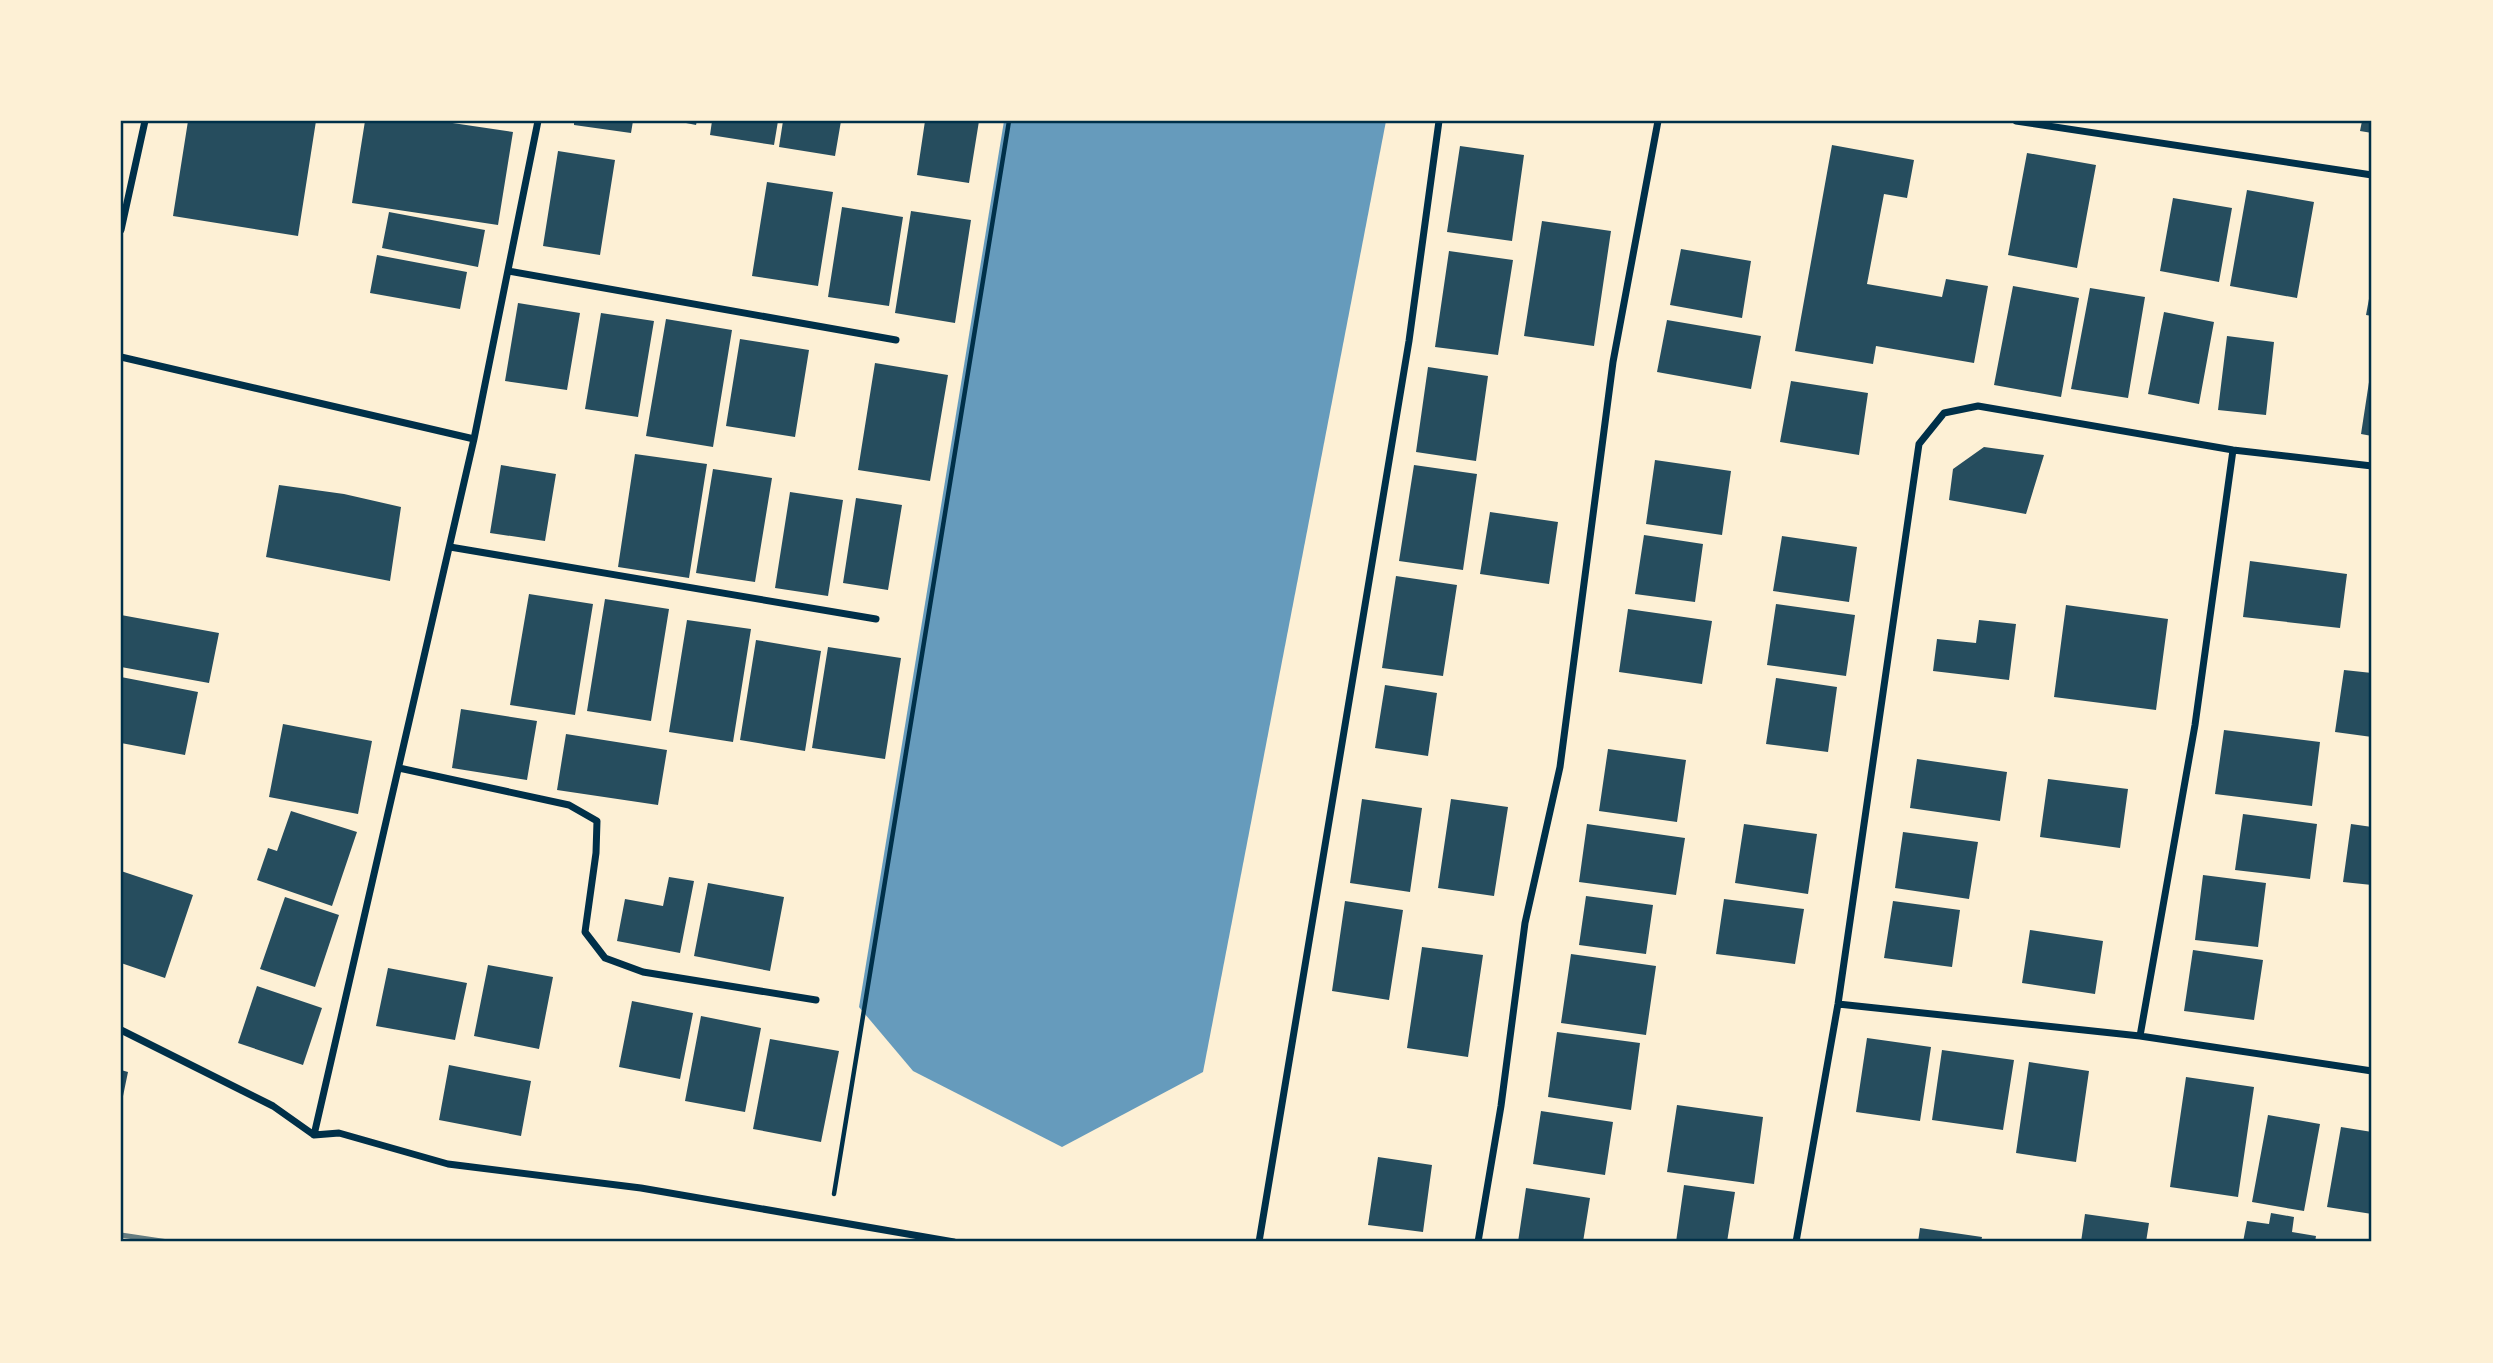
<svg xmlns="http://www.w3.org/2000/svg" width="2493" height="1363" font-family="'Roboto Condensed',sans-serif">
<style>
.water{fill:#669bbc}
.building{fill:#264d5e}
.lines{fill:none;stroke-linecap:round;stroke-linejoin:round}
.path{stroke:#003049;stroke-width:4.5}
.minor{stroke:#003049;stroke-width:7}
.rail{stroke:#657d81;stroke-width:5}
.neatline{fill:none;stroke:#003049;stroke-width:2.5}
</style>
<rect width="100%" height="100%" fill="#fdf0d5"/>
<path class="water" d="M 1004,121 L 1386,121 L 1203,1072 L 1062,1147 L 913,1071 L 859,1007 Z"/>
<path class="building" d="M 188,121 L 316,121 L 298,236 L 173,216 Z
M 365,121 L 439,121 L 513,132 L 498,225 L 352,203 Z
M 574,121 L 633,121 L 631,133 L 574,125 Z
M 676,121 L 697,121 L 696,125 Z
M 712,121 L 778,121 L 774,145 L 710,135 Z
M 783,121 L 841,121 L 835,156 L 779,147 Z
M 925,121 L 979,121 L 969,183 L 917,175 Z
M 2362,121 L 2372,121 L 2372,133 L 2360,131 Z
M 1832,145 L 1914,160 L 1907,198 L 1884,194 L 1867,284 L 1942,297 L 1946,279 L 1988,286 L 1974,363 L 1876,346 L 1873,364 L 1795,351 Z
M 1460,146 L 1524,155 L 1512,241 L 1447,232 Z
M 558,151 L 615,160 L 600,255 L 543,246 Z
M 2027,153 L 2096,165 L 2077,268 L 2008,255 Z
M 767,182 L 833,192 L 818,286 L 752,276 Z
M 2247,190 L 2314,202 L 2297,298 L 2230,286 Z
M 2173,198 L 2232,208 L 2219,282 L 2160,271 Z
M 842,207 L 903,217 L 889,306 L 828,297 Z
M 911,211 L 971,220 L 955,323 L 895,313 Z
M 389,212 L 485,230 L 478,267 L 382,248 Z
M 1542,221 L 1611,231 L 1594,346 L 1524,336 Z
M 1681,249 L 1751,261 L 1742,318 L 1670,305 Z
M 1449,251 L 1513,260 L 1498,355 L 1435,347 Z
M 377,255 L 467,272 L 460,309 L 370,293 Z
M 2013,286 L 2079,298 L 2061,397 L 1994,385 Z
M 2090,288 L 2145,297 L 2128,398 L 2071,389 Z
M 2371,288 L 2372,288 L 2372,316 L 2366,315 Z
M 518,303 L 580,313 L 567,390 L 505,381 Z
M 2164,312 L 2214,322 L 2199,404 L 2148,394 Z
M 601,313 L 654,321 L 638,417 L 585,409 Z
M 666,319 L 732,330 L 713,447 L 646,436 Z
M 1667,320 L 1761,336 L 1751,389 L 1657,372 Z
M 2227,336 L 2274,342 L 2266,415 L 2218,410 Z
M 740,339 L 809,350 L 795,437 L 726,426 Z
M 875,363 L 948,375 L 930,481 L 858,470 Z
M 1428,367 L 1488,376 L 1476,461 L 1416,452 Z
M 2371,369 L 2372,369 L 2372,436 L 2361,434 Z
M 1791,381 L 1868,393 L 1859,455 L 1780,442 Z
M 1984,447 L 2044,455 L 2026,514 L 1949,500 L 1953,469 Z
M 635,454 L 707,464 L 689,578 L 618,567 Z
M 1655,460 L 1731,471 L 1722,535 L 1646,524 Z
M 501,465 L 556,474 L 545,541 L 490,533 Z
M 1414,465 L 1477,474 L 1463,570 L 1399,561 Z
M 713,469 L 772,478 L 755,582 L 696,573 Z
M 279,485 L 344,494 L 401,507 L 390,581 L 266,557 Z
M 790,492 L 843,500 L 828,596 L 775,588 Z
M 856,498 L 902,505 L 888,590 L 843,583 Z
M 1490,512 L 1558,522 L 1549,584 L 1480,574 Z
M 1644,535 L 1703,544 L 1695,602 L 1635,594 Z
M 1782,536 L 1857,547 L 1849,602 L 1773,591 Z
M 2250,561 L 2347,574 L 2340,628 L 2243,617 Z
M 1396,576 L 1457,585 L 1443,676 L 1382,668 Z
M 529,594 L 593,604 L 575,715 L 510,705 Z
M 605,599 L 669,609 L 651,721 L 587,711 Z
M 1776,604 L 1855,615 L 1846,676 L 1767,665 Z
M 2066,605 L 2168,619 L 2156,710 L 2054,697 Z
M 1628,609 L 1712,621 L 1702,684 L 1619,672 Z
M 121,615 L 219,633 L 209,683 L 121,667 Z
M 687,620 L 751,629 L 733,742 L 669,732 Z
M 1979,620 L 2016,624 L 2009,680 L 1933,671 L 1937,639 L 1976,643 Z
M 756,640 L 821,651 L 805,751 L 740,740 Z
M 828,647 L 901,658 L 885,759 L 812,748 Z
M 2344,670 L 2372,673 L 2372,737 L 2335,732 Z
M 121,677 L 198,692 L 185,755 L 121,743 Z
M 1776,678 L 1837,687 L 1828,752 L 1766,744 Z
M 1385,685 L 1437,693 L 1428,756 L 1375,748 Z
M 461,709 L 537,721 L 527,780 L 452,768 Z
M 283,724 L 372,741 L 358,814 L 269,797 Z
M 2224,730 L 2320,742 L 2312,806 L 2215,794 Z
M 566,734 L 667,750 L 658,805 L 557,790 Z
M 1608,749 L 1686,760 L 1677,822 L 1599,811 Z
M 1917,759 L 2007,772 L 2000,821 L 1910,808 Z
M 2048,779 L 2128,789 L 2120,848 L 2040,837 Z
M 1362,799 L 1422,808 L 1410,892 L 1350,883 Z
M 1451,799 L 1508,807 L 1494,896 L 1438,888 Z
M 291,811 L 357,832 L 332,906 L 257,880 L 268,848 L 277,851 Z
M 2243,814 L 2317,824 L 2310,879 L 2235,870 Z
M 1587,824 L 1685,838 L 1676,895 L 1579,882 Z
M 1744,824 L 1817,834 L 1808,894 L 1735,883 Z
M 2351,824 L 2372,827 L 2372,885 L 2343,882 Z
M 1903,832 L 1978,842 L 1969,899 L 1895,888 Z
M 121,871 L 193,895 L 165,978 L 121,963 Z
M 2203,875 L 2266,883 L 2258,947 L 2195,940 Z
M 669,877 L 694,881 L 680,953 L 617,941 L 625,899 L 663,906 Z
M 708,883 L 784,897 L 770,971 L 694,956 Z
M 1586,896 L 1653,905 L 1646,954 L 1579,945 Z
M 285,897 L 339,915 L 315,987 L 260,969 Z
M 1724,899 L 1804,909 L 1795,964 L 1716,954 Z
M 1345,901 L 1403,910 L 1389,1000 L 1332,991 Z
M 1893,901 L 1960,910 L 1952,967 L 1884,958 Z
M 2030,930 L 2103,941 L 2095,994 L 2022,983 Z
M 1422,947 L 1483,955 L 1468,1057 L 1407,1048 Z
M 2193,950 L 2263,960 L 2254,1020 L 2184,1011 Z
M 1571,954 L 1656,966 L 1646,1035 L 1561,1023 Z
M 488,965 L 553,977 L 539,1049 L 474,1036 Z
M 388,968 L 467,983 L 455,1040 L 376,1026 Z
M 257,986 L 322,1008 L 303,1065 L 238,1043 Z
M 632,1001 L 693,1013 L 680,1079 L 619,1067 Z
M 701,1016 L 761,1028 L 745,1112 L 685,1101 Z
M 1557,1032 L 1640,1043 L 1631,1110 L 1548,1097 Z
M 1867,1038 L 1931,1047 L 1920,1121 L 1856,1112 Z
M 770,1039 L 839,1051 L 821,1142 L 753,1129 Z
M 1942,1050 L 2014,1060 L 2003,1130 L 1932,1120 Z
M 2029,1062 L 2089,1071 L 2076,1162 L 2016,1153 Z
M 449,1065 L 531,1081 L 521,1136 L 439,1120 Z
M 121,1070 L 128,1072 L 122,1101 L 121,1101 Z
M 2186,1077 L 2254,1087 L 2238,1197 L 2170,1187 Z
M 1677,1105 L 1763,1117 L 1754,1184 L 1667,1172 Z
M 1541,1111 L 1613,1122 L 1605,1175 L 1533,1164 Z
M 2268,1115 L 2320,1124 L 2304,1211 L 2252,1202 Z
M 2341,1127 L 2372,1132 L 2372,1214 L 2327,1207 Z
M 1378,1157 L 1432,1165 L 1423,1232 L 1368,1225 Z
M 1684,1185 L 1735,1192 L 1727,1242 L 1676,1242 Z
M 1526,1188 L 1590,1198 L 1583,1242 L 1518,1242 Z
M 2271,1213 L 2294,1217 L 2292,1232 L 2316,1236 L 2315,1242 L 2243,1242 L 2247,1221 L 2269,1224 Z
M 2085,1214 L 2149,1223 L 2146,1242 L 2081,1242 Z
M 1920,1228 L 1982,1237 L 1981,1242 L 1918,1242 Z"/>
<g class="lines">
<path class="path" d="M 834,1194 L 1009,121"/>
<path class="minor" d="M 2016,121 L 2372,175
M 121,230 L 145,121
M 508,271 L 896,340
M 121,357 L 474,439
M 450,547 L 876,619
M 399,768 L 569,805 L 597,821 L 596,853 L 585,932 L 605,958 L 643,972 L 816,1000
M 1838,1004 L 2140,1036 L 2372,1071
M 121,1030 L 273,1106 L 314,1135 L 339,1133 L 448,1164 L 641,1188 L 954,1242
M 2140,1036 L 2195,725 L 2233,450
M 314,1135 L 474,439 L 538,121
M 1259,1242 L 1409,341 L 1439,121
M 1478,1242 L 1501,1106 L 1525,923 L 1560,767 L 1613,362 L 1658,121
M 1796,1242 L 1838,1004 L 1919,444 L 1944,413 L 1978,406 L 2233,450 L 2372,466"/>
<path class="rail" d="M 121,1235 L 168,1242"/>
</g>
<rect width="2493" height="1363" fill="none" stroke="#fdf0d5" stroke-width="245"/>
<rect x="122" y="122" width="2248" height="1118" class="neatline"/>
</svg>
